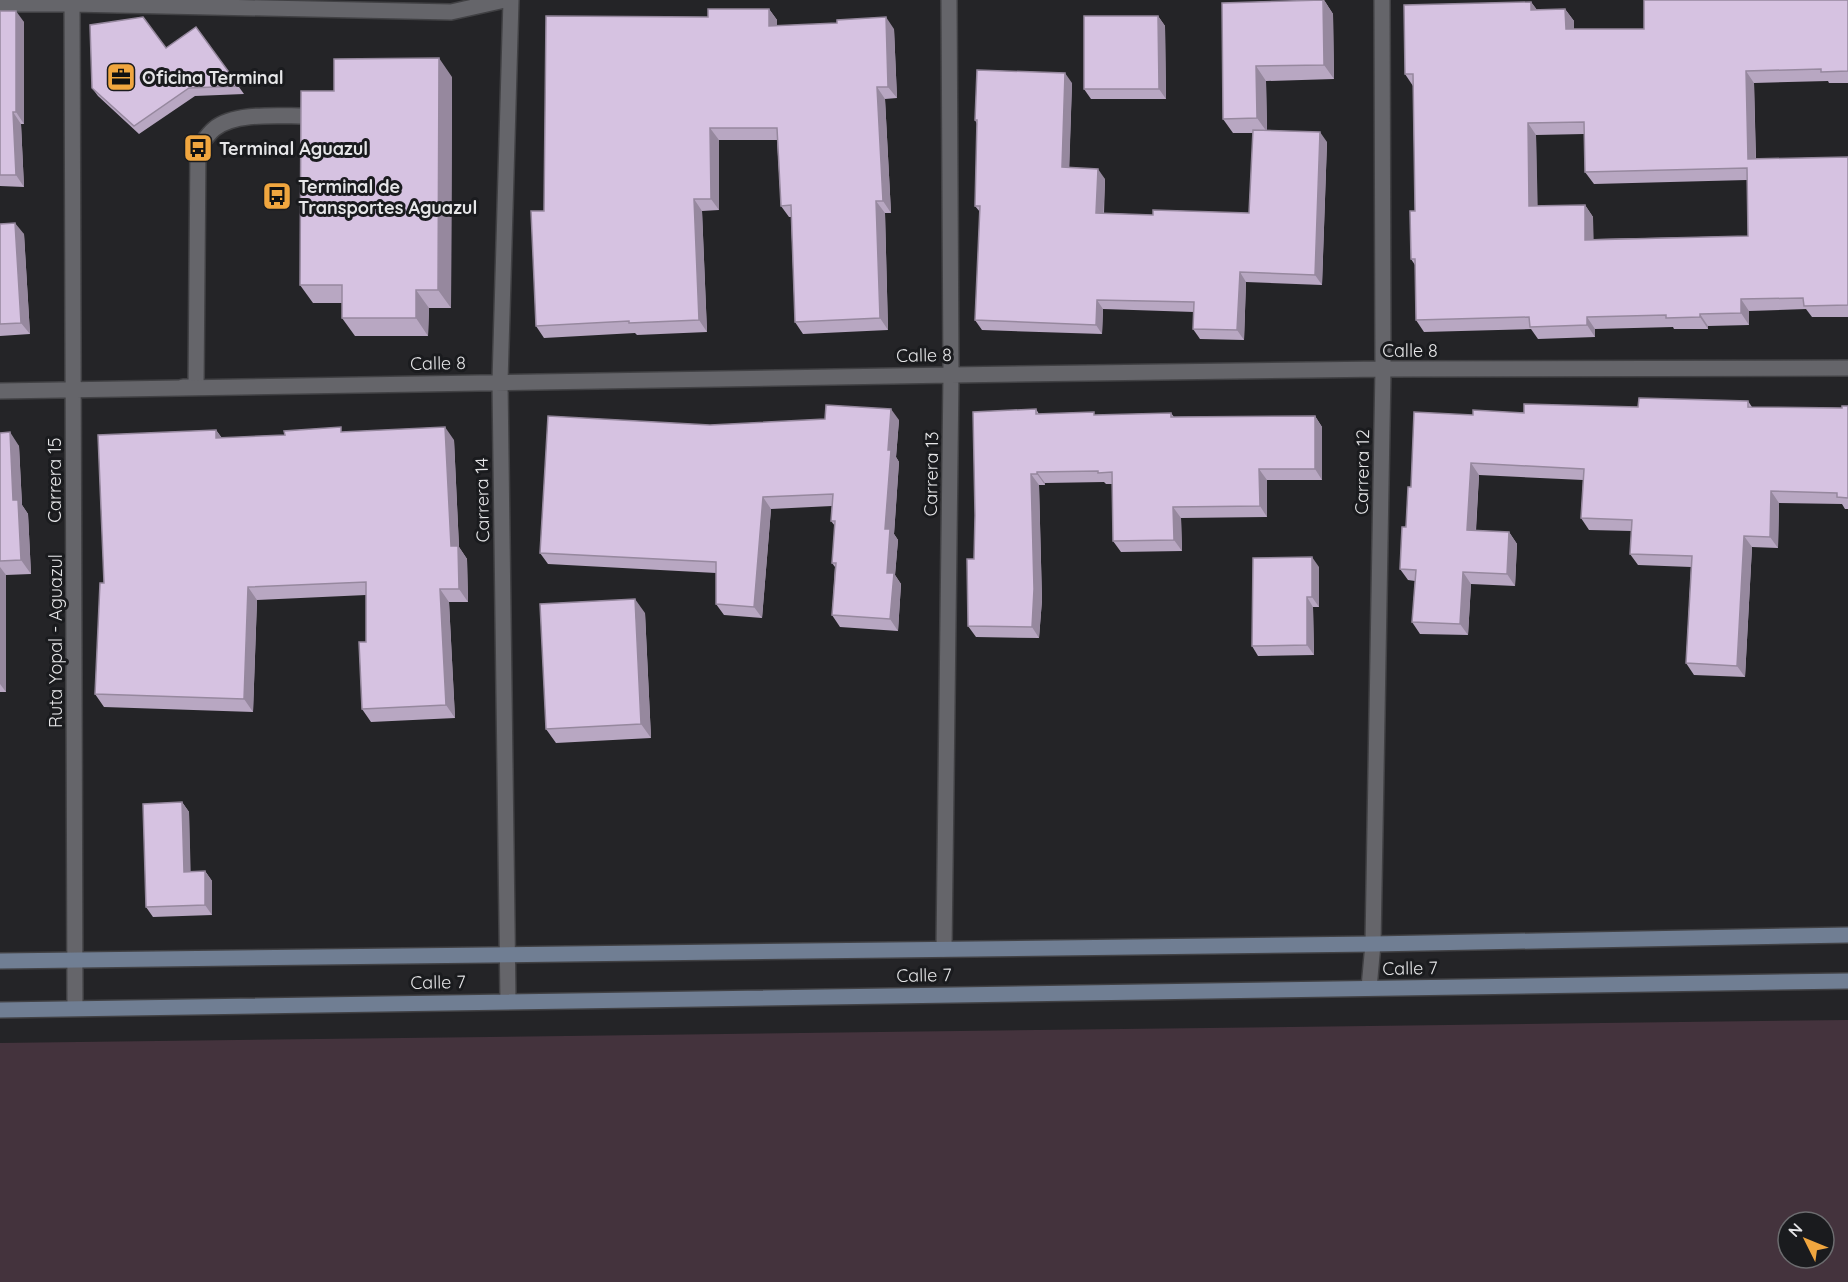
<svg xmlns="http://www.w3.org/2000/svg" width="1848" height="1282" font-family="Quicksand,sans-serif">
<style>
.grass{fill:#44333d;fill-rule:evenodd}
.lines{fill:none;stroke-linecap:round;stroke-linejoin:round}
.service-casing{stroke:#414144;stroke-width:18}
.minor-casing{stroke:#414144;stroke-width:18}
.secondary-casing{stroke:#414144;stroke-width:18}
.service{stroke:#65656a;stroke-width:15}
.minor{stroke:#65656a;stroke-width:15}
.secondary{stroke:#707e93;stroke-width:15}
.wall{fill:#b8a7c2;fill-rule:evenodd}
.shaded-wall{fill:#96889e}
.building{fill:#d6c2e1;stroke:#96889e;stroke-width:1.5;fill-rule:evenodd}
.labels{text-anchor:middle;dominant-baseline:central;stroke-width:6;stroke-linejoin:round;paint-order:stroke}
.poi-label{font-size:18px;font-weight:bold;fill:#e6e6e8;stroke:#1a1b1e;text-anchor:start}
.street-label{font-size:18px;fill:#e6e6e8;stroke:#1a1b1e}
</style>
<rect width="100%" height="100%" fill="#242427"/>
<path class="grass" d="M 1848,1020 L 1848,1282 L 0,1282 L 0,1043 ZM 1788,1222 L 1824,1222 L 1824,1258 L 1788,1258 Z"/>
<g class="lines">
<g class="service-casing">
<path id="service" d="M 183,387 L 196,387 L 198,148 C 203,142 208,134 214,129 C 234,112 279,116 304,116"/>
</g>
<g class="minor-casing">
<path id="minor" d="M 72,0 L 75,1008
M 0,4 L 72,4 L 451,12 L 505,0
M 0,391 L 951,375 L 1383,369 L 1848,368
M 944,949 L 951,375 L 949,0
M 1369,988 L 1373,944 L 1383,369 L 1382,0
M 508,1001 L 500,382 L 511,0"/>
</g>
<g class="secondary-casing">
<path id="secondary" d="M 0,961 L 1373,944 L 1848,935
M 0,1010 L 1848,981"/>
</g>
<use href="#service" class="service"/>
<use href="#minor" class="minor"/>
<use href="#secondary" class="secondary"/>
</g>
<path class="wall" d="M 1324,0 L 1333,14 L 1334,79 L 1266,81 L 1267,130 L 1327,142 L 1322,285 L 1246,282 L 1244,340 L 1200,339 L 1193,329 L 1194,312 L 1103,309 L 1102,334 L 982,330 L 975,320 L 980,212 L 975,206 L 977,124 L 975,120 L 1072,83 L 1069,168 L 1105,179 L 1104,213 L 1153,215 L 1249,213 L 1253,133 L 1233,133 L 1223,119 L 1222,3 Z
M 1848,0 L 1848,83 L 1829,83 L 1828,81 L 1754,83 L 1756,159 L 1848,157 L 1848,317 L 1812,317 L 1806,309 L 1749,311 L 1749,325 L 1708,326 L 1708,329 L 1674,329 L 1673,327 L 1595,329 L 1595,337 L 1538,339 L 1531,329 L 1424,332 L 1416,320 L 1415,265 L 1411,259 L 1415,211 L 1413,86 L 1405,74 L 1531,2 L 1537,10 L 1565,9 L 1574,21 L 1574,29 L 1644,29 ZM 1584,134 L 1585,172 L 1594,184 L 1747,180 L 1748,236 L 1593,239 L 1593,217 L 1585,205 L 1537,206 L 1536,135 Z
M 769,9 L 777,20 L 777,26 L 894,29 L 897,98 L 885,99 L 891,213 L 885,213 L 888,330 L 803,334 L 795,322 L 791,217 L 789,217 L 781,206 L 777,140 L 719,140 L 719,210 L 702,211 L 707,332 L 637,335 L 635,333 L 544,338 L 536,326 L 544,211 L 708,17 Z
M 0,11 L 24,22 L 24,124 L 21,124 L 24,187 L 0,186 Z
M 1158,16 L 1165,26 L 1166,99 L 1091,99 L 1084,89 Z
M 196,27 L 244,94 L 195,96 L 139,134 L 98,96 L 92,88 L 166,48 Z
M 452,77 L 451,308 L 429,308 L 428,336 L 355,336 L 342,318 L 342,303 L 313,303 L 300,285 L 334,91 Z
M 0,224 L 24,234 L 30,334 L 0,336 Z
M 1748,401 L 1752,407 L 1842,408 L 1848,406 L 1848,509 L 1845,509 L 1842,504 L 1779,503 L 1778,548 L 1752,547 L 1745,677 L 1694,675 L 1686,663 L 1691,567 L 1638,565 L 1630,554 L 1632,531 L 1589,530 L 1581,518 L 1583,480 L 1479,475 L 1476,531 L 1509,532 L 1517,544 L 1515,586 L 1471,584 L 1468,635 L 1420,634 L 1412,622 L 1415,581 L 1408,580 L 1400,569 L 1411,487 L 1473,415 Z
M 1036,409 L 1039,414 L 1096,415 L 1171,413 L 1174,417 L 1315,416 L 1322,427 L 1322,480 L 1267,480 L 1267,517 L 1181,518 L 1182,551 L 1121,552 L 1113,541 L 1113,484 L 1106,484 L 1104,482 L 1045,483 L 1045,485 L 1039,485 L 1042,600 L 1039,638 L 976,637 L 968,626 L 974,559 Z
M 899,420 L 896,457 L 899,462 L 894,534 L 898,540 L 895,575 L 901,584 L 898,631 L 840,627 L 832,615 L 835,567 L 832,563 L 835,526 L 831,521 L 832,506 L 771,509 L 762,618 L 724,615 L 716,604 L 716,573 L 548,564 L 540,553 L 710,425 Z
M 216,430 L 222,438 L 344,432 L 454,440 L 459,547 L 467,559 L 468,602 L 449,602 L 455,718 L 371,722 L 362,709 L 366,642 L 366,595 L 257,600 L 253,712 L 104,707 L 95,694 L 104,583 Z
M 0,433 L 19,446 L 22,505 L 28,514 L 31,574 L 6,575 L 6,692 L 0,692 Z
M 1319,567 L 1319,607 L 1313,607 L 1314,655 L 1258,656 L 1252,646 Z
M 645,613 L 651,738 L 556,743 L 546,729 Z
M 182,802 L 189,812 L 190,872 L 205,871 L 212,881 L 212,915 L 153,917 L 146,907 Z"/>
<path class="shaded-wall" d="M 1324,0 L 1333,14 L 1334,79 L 1324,65 Z
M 1531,2 L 1540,14 L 1531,10 Z
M 769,9 L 777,20 L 777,38 L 769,26 Z
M 1565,9 L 1574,21 L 1574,41 L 1566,29 Z
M 16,11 L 24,22 L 24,124 L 16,112 Z
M 1158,16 L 1165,26 L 1166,99 L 1159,89 Z
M 886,17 L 894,29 L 897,98 L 888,87 Z
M 439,58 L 452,77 L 451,308 L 438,290 Z
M 1256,66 L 1266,81 L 1267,132 L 1257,118 Z
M 1746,71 L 1754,83 L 1756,171 L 1748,159 Z
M 1065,73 L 1072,83 L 1069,177 L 1062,167 Z
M 877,87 L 885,99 L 891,213 L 883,201 Z
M 13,112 L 21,124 L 24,187 L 16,175 Z
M 1528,123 L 1536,135 L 1538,218 L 1529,206 Z
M 710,128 L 719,140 L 719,210 L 711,199 Z
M 1320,132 L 1327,142 L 1322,285 L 1315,275 Z
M 1098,169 L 1105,179 L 1103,223 L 1096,213 Z
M 694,199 L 702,211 L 707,332 L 699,320 Z
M 876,201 L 885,213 L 888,330 L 880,318 Z
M 1585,205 L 1593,217 L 1594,251 L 1585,240 Z
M 15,223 L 24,234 L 30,334 L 21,323 Z
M 1240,272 L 1246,282 L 1244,340 L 1237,330 Z
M 416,290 L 429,308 L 428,336 L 416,318 Z
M 1741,299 L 1749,311 L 1749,325 L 1741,313 Z
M 1097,300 L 1103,309 L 1102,334 L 1096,325 Z
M 1700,314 L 1708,326 L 1708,329 L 1700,317 Z
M 1587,317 L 1595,329 L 1595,337 L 1587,325 Z
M 891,409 L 899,420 L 896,457 L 899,462 L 894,534 L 898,540 L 895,575 L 901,584 L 898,631 L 890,619 L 887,573 L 885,529 L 888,450 Z
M 1315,416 L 1322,427 L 1322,480 L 1315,469 Z
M 445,427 L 454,440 L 459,547 L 467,559 L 468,602 L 459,589 L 451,546 Z
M 216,430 L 225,443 L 216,438 Z
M 10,432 L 19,446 L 22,505 L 28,514 L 31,574 L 21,560 L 13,500 Z
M 1471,463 L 1479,475 L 1475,542 L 1467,530 Z
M 1259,469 L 1267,480 L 1267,517 L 1260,506 Z
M 1037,472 L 1045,483 L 1045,485 L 1037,474 Z
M 1031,474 L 1039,485 L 1042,600 L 1039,638 L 1032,627 Z
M 1771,491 L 1779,503 L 1778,548 L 1770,537 Z
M 763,497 L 771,509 L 762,618 L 754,607 Z
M 1173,507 L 1181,518 L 1182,551 L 1174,540 Z
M 1509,532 L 1517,544 L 1515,586 L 1507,574 Z
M 1744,536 L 1752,547 L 1745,677 L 1737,666 Z
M 1312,557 L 1319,567 L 1319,607 L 1312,597 Z
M 0,567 L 6,575 L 6,692 L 0,684 Z
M 1463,572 L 1471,584 L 1468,635 L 1460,624 Z
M 248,587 L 257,600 L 253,712 L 244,699 Z
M 440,589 L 449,602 L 455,718 L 446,705 Z
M 1307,597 L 1313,607 L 1314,655 L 1307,645 Z
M 635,599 L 645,613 L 651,738 L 641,724 Z
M 182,802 L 189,812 L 191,882 L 184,872 Z
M 205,871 L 212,881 L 212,915 L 205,905 Z"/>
<path class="building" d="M 1323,0 L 1324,65 L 1256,66 L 1257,118 L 1223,119 L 1222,3 Z
M 1644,0 L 1848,0 L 1848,71 L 1821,72 L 1821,69 L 1746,71 L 1748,159 L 1848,157 L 1848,305 L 1804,306 L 1803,298 L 1741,299 L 1741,313 L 1700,314 L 1700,317 L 1666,318 L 1666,315 L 1587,317 L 1587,325 L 1530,327 L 1529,317 L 1416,320 L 1415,259 L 1411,259 L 1410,211 L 1415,211 L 1413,74 L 1405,74 L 1404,5 L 1531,2 L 1531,10 L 1565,9 L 1566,29 L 1644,29 ZM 1584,122 L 1585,172 L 1747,168 L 1748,236 L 1585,240 L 1585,205 L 1529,206 L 1528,123 Z
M 708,9 L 769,9 L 769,26 L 837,23 L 837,20 L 886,17 L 888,87 L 877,87 L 883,201 L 876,201 L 880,318 L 795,322 L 791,205 L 781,206 L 777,128 L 710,128 L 711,199 L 694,199 L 699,320 L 629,323 L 629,321 L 536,326 L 531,211 L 544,211 L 546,16 L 708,17 Z
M 0,11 L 16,11 L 16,112 L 13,112 L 16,175 L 0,175 Z
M 1084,16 L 1158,16 L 1159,89 L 1084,89 Z
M 143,17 L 166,48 L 196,27 L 239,86 L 189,88 L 134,126 L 92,88 L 90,25 Z
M 439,58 L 438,290 L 416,290 L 416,318 L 342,318 L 342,285 L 300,285 L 301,91 L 334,91 L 334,59 Z
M 977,70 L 1065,73 L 1062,167 L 1098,169 L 1096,213 L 1153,215 L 1153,210 L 1249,213 L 1253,130 L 1320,132 L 1315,275 L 1240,272 L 1237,330 L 1193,329 L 1194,302 L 1097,300 L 1096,325 L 975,320 L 980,206 L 975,206 L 977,120 L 975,120 Z
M 15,223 L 21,323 L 0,324 L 0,224 Z
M 1639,398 L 1748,401 L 1748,407 L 1842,408 L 1842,406 L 1848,406 L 1848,498 L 1837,497 L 1837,493 L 1771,491 L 1770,537 L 1744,536 L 1737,666 L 1686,663 L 1692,556 L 1630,554 L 1632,520 L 1581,518 L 1584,469 L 1471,463 L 1467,530 L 1509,532 L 1507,574 L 1463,572 L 1460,624 L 1412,622 L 1416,570 L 1400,569 L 1402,527 L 1406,527 L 1408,487 L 1411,487 L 1414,412 L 1473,415 L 1473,410 L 1524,413 L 1524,404 L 1638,407 Z
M 826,405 L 891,409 L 888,450 L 891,450 L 885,529 L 890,529 L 887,573 L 894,573 L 890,619 L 832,615 L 836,563 L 832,563 L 835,521 L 831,521 L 833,494 L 763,497 L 754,607 L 716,604 L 716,562 L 540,553 L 548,416 L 710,425 L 825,419 Z
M 1036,409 L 1036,414 L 1094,412 L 1094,415 L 1171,413 L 1171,417 L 1315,416 L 1315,469 L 1259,469 L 1260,506 L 1173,507 L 1174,540 L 1113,541 L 1112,472 L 1098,473 L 1098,471 L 1037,472 L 1037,474 L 1031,474 L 1034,589 L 1032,627 L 968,626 L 967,559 L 974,559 L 975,515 L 973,412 Z
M 341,427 L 341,432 L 445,427 L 451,546 L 458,546 L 459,589 L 440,589 L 446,705 L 362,709 L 359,642 L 366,642 L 366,582 L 248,587 L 244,699 L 95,694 L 100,583 L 104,583 L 98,435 L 216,430 L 216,438 L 285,435 L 284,431 Z
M 10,432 L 13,500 L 18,500 L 21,560 L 0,561 L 0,433 Z
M 1312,557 L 1312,597 L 1307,597 L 1307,645 L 1252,646 L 1253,558 Z
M 635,599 L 641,724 L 546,729 L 540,604 Z
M 182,802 L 184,872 L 205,871 L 205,905 L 146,907 L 143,804 Z"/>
<defs>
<g id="office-square" transform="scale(1.5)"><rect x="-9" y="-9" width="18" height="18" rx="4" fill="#f0a63f" stroke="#1a1b1e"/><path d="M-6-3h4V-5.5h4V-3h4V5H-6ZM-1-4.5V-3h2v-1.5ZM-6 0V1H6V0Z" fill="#111"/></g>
<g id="bus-square" transform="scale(1.5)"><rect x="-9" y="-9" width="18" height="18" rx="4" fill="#f0a63f" stroke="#1a1b1e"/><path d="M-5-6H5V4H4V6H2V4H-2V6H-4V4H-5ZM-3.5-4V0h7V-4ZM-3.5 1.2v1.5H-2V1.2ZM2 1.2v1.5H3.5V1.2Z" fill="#111"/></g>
</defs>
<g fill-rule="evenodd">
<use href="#office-square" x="121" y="77"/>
<use href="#bus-square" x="198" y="148"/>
<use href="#bus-square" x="277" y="196"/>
</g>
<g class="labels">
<g class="poi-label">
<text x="142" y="77">Oficina Terminal</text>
<text x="219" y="148">Terminal Aguazul</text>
<text x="298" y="186">Terminal de<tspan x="298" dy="21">Transportes Aguazul</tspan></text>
</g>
<g class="street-label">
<text x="1410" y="350">Calle 8</text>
<text transform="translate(924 355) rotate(-1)">Calle 8</text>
<text transform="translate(438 363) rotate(-1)">Calle 8</text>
<text transform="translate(1362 472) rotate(-89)">Carrera 12</text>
<text transform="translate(931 474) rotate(-89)">Carrera 13</text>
<text transform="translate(54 480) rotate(-90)">Carrera 15</text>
<text transform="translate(482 500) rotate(-91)">Carrera 14</text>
<text transform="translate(55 641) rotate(-90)">Ruta Yopal - Aguazul</text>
<text transform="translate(1410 968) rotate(-1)">Calle 7</text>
<text transform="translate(924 975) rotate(-1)">Calle 7</text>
<text transform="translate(438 982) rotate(-1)">Calle 7</text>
</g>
</g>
<g transform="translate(1806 1240) rotate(313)"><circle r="28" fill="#1a1b1e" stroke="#6c6c6f" stroke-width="1.5"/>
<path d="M0-4.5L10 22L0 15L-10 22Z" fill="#f0a63f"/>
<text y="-9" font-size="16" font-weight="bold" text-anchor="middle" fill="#e6e6e8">N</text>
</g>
</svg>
